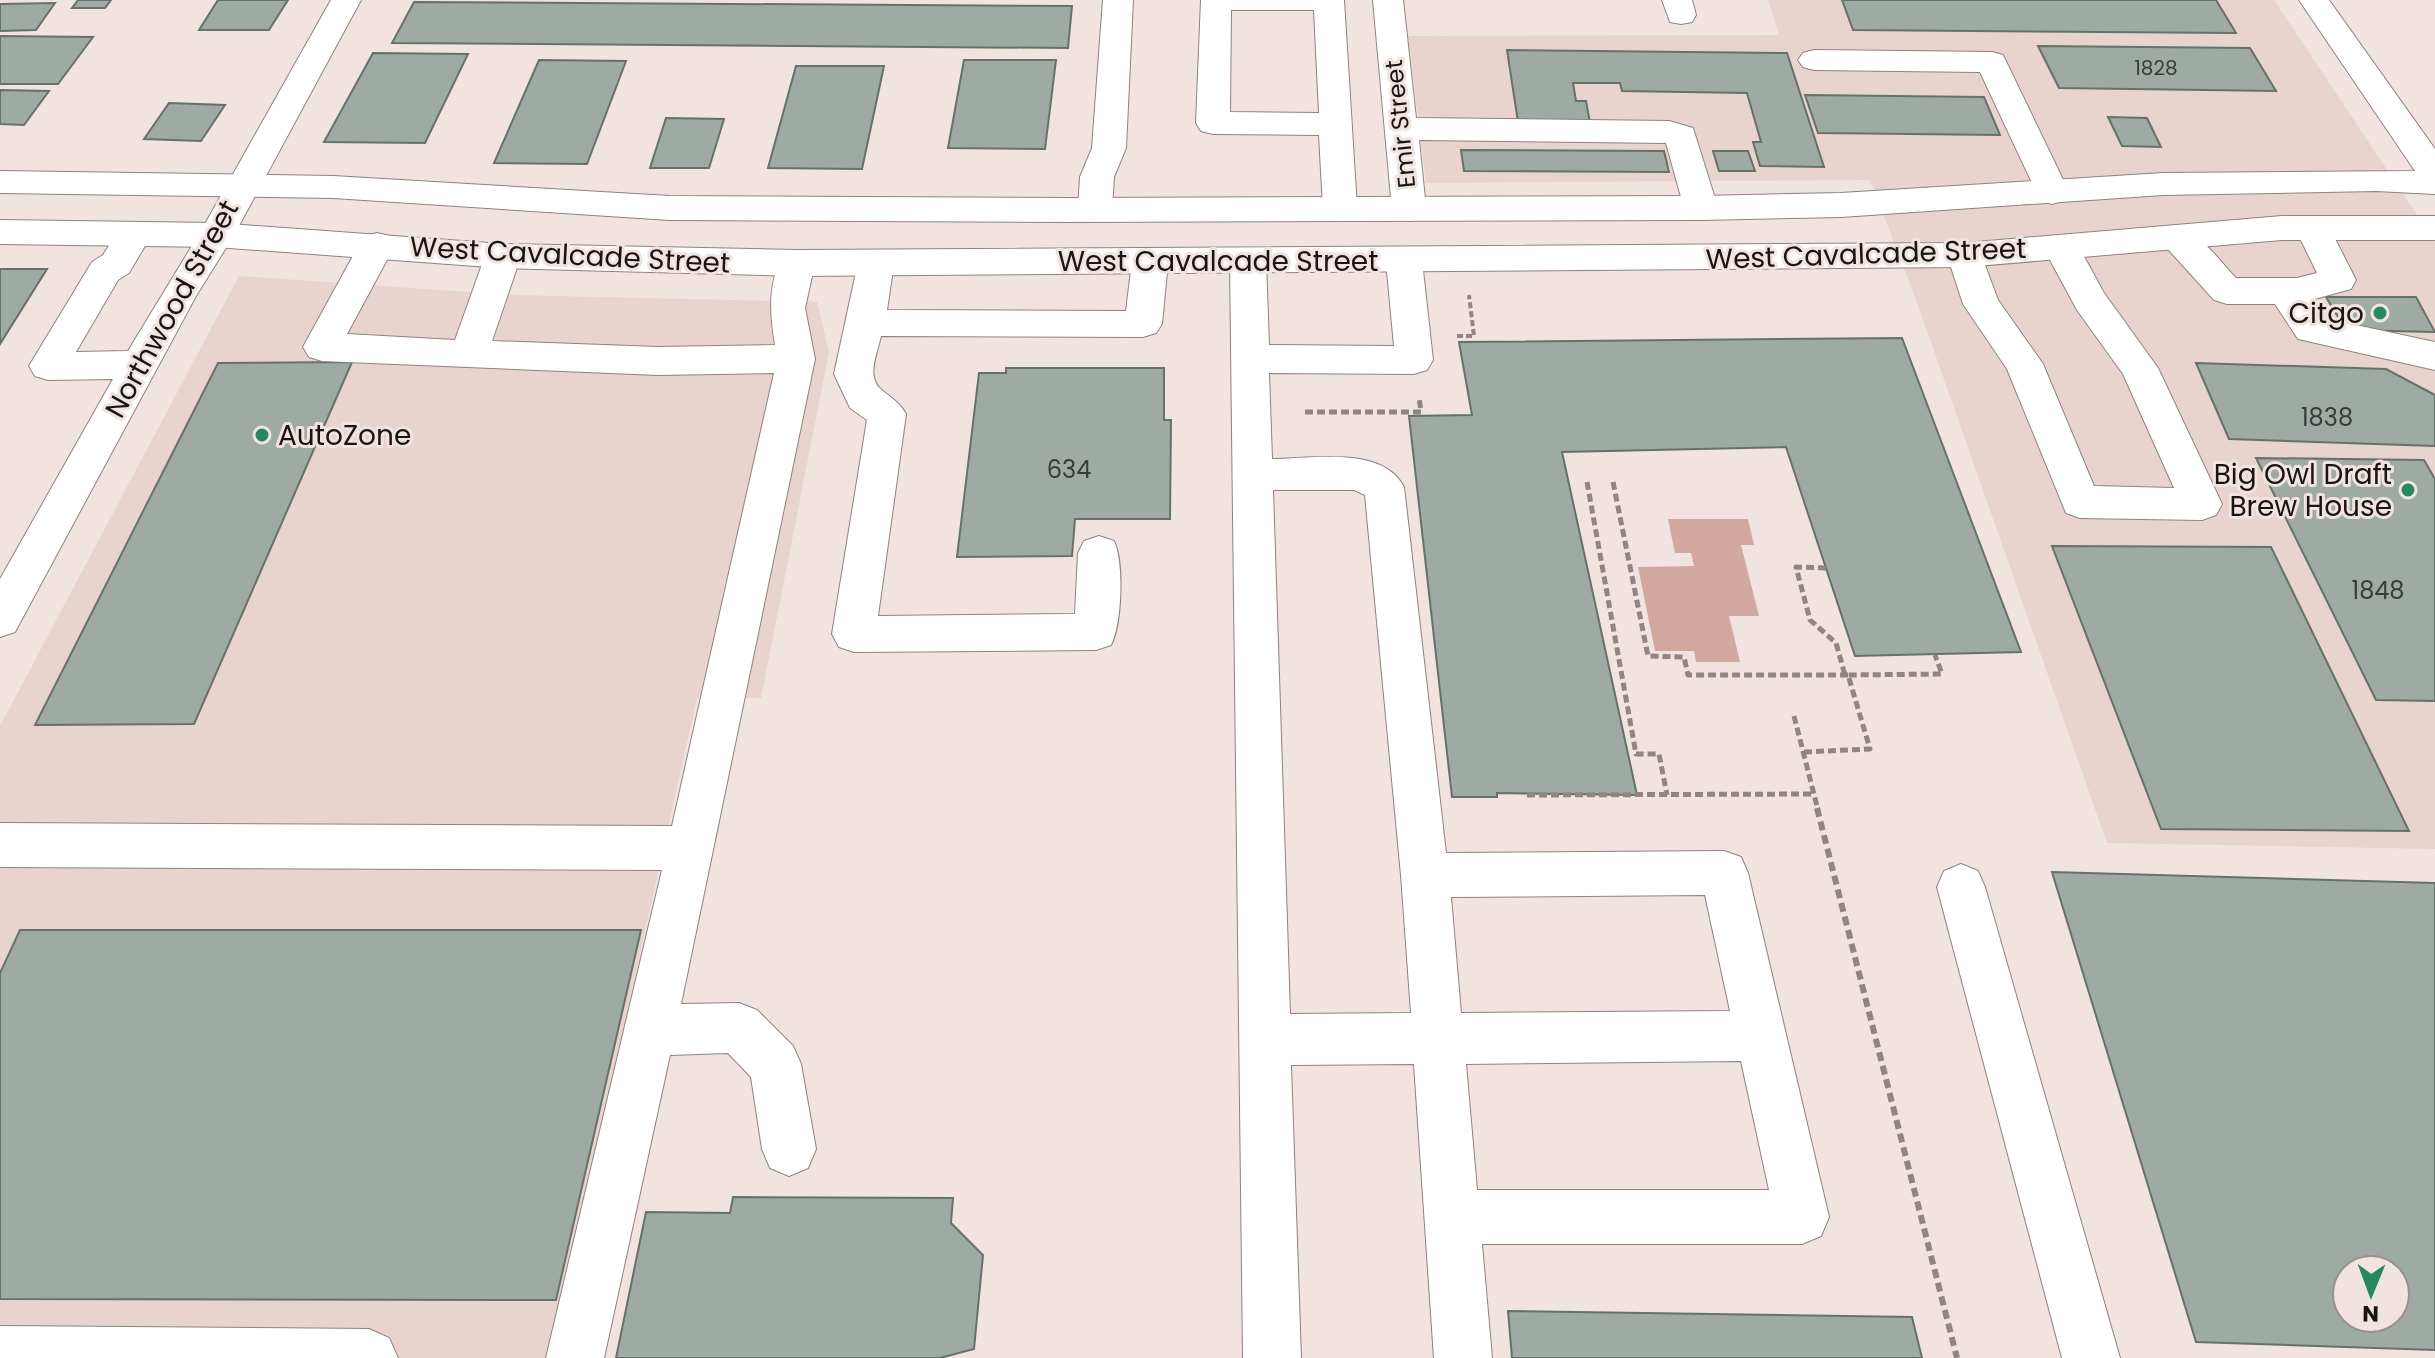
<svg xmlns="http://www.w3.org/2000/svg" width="2435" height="1358" font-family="Poppins,sans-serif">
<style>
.built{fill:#e9d3cf}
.water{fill:#d1a79f}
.building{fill:#9faaa4;stroke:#67716c;stroke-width:2;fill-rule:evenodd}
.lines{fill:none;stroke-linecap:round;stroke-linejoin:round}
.minor-casing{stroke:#8e8280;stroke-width:2}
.major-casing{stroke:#8e8280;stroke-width:2}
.path-far2{stroke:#8f8684;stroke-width:4;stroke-dasharray:6 3;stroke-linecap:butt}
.path-far1{stroke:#8f8684;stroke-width:5;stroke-dasharray:8 4;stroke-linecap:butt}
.path{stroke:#8f8684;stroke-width:6;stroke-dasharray:9 5;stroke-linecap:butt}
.minor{fill:#fff;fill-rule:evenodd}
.major{fill:#fff;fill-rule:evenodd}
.poi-dot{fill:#268861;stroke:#f0e3e0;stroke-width:3}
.labels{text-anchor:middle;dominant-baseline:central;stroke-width:6;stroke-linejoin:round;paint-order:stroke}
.far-number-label{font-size:20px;fill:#3a3a38}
.far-street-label{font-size:24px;fill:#191514;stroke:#f0e3e0}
.number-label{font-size:24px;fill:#3a3a38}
.street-label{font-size:28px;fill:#191514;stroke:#f0e3e0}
.poi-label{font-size:28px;fill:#191514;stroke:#f0e3e0;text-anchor:end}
</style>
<rect width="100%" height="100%" fill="#f0e3e0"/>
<path class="built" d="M 1768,0 L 2274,0 L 2435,242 L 2435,849 L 2107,843 L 1914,294 L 1870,180 L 1426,183 L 1408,36 L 1779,35 Z
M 239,276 L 511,295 L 817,302 L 829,352 L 761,698 L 697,698 L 550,1358 L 0,1358 L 0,726 Z"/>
<path class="water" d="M 1668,519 L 1748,519 L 1754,545 L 1741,545 L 1759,616 L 1729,616 L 1740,662 L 1696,662 L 1694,651 L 1655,651 L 1638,567 L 1694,566 L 1691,553 L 1675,553 Z"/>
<path class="building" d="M 78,0 L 111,0 L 105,8 L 72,8 Z
M 218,0 L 288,0 L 269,30 L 199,30 Z
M 1842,0 L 2216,0 L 2236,33 L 1853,30 Z
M 414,2 L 1072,6 L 1068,48 L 392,43 Z
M 55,3 L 36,30 L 0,31 L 0,4 Z
M 0,36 L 93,37 L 58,84 L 0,84 Z
M 2038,46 L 2250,48 L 2276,91 L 2059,88 Z
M 1507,50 L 1787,53 L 1824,167 L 1760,166 L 1753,142 L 1761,142 L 1747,93 L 1622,91 L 1620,83 L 1573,83 L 1576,101 L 1586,101 L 1590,123 L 1518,122 Z
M 373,53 L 468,54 L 425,143 L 324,142 Z
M 539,60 L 626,61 L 587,164 L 494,163 Z
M 964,60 L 1056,60 L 1045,149 L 948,148 Z
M 796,66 L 884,66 L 862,169 L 768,168 Z
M 0,90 L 49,91 L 24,125 L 0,124 Z
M 1805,95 L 1984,97 L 2000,135 L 1818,133 Z
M 169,103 L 225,105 L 201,141 L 144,139 Z
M 2108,117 L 2147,118 L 2161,147 L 2122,146 Z
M 666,118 L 724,119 L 709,168 L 650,168 Z
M 1461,150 L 1664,151 L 1669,172 L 1464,171 Z
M 1713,151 L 1748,151 L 1755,171 L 1719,171 Z
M 0,269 L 47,269 L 0,344 Z
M 2326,297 L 2416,297 L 2435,332 L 2346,330 Z
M 1902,338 L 2021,652 L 1855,656 L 1786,447 L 1562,452 L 1637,795 L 1497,793 L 1497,797 L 1452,797 L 1409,416 L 1472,415 L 1459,342 Z
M 352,362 L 194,724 L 35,725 L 218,363 Z
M 2196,363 L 2386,369 L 2435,395 L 2435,446 L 2229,439 Z
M 1006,368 L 1164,368 L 1164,420 L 1171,420 L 1170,519 L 1075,519 L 1072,556 L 957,557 L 979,373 L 1006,373 Z
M 2256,458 L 2424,460 L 2435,479 L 2435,701 L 2376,700 Z
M 2052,546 L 2271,547 L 2409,831 L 2161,829 Z
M 2052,872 L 2435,883 L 2435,1350 L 2196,1342 ZM 2347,1270 L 2395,1270 L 2395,1318 L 2347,1318 Z
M 20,930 L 641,930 L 556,1300 L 0,1299 L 0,973 Z
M 733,1197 L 953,1198 L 951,1223 L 983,1255 L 974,1349 L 940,1358 L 616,1358 L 646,1212 L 730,1213 Z
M 1508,1311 L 1912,1317 L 1922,1358 L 1512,1358 Z"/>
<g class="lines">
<g class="minor-casing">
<path id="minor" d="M 331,0 L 361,0 L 234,235 L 196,296 L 15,632 L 0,637 L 0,579 L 113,379 L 48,380 L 35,376 L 29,366 L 92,262 L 103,255 L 122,225 L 134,222 L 146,225 L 152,234 L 129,273 L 118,280 L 76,352 L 128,351 L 201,231 Z
M 1103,0 L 1133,0 L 1126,148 L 1114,177 L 1112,208 L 1107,216 L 1095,220 L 1083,216 L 1078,208 L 1080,177 L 1092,148 Z
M 1201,0 L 1344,0 L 1357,208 L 1352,216 L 1340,220 L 1328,216 L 1323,208 L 1319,135 L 1213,134 L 1201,131 L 1196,123 ZM 1231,10 L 1314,10 L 1319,113 L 1230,112 Z
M 1373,0 L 1403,0 L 1416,118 L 1669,121 L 1693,128 L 1718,208 L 1713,216 L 1701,220 L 1689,216 L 1684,208 L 1666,143 L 1419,140 L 1426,209 L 1421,217 L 1409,221 L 1397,217 L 1392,209 Z
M 1662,0 L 1692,0 L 1696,15 L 1692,22 L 1681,24 L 1670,22 Z
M 1814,50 L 1992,52 L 2003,55 L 2069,192 L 2064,200 L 2052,204 L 2040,200 L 1980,72 L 1814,70 L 1803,67 L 1798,60 L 1803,53 Z
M 2313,216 L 2325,219 L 2356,280 L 2351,289 L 2311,300 L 2323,318 L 2435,342 L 2435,370 L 2298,339 L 2275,304 L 2227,304 L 2214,300 L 2157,237 L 2163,228 C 2193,220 2216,258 2236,278 L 2297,278 L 2317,273 L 2295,228 L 2301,219 Z
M 377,233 L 390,236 L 395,245 L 347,334 L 455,340 L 485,256 L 490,247 L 503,244 L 516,247 L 521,256 L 492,341 L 658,347 L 775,345 C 770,314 767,283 784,254 L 797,250 L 810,254 L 815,263 L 805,308 L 815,359 L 681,1004 L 739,1003 L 757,1010 L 793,1046 L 801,1064 L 816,1149 L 808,1168 L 789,1176 L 770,1168 L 762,1149 L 751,1077 L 728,1053 L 670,1055 L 604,1358 L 546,1358 L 662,870 L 0,867 L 0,823 L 672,826 L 774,373 L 658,375 L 322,361 L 309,357 L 303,347 L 359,245 L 364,236 Z
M 2061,235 L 2074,238 L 2104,293 L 2158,368 L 2222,504 L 2216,515 L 2202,520 L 2080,518 L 2066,513 L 2007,369 L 1963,304 L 1947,255 L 1952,246 L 1965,243 L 1978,246 L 1998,300 L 2043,364 L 2094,486 L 2174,488 L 2123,374 L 2077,310 L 2043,247 L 2048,238 Z
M 1150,249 L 1163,253 L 1168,262 L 1162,324 L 1156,333 L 1143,337 L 881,336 C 877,355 865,378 883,391 C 893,399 900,403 906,414 L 878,616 L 1075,614 L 1078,553 L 1084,541 L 1099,536 L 1114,541 C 1124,562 1122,624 1111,645 L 1096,650 L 854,652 L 839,647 L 832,634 L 867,420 L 850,408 L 834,374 L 858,263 L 863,254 L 876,250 L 889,254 L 894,263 L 887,310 L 1126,311 L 1132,262 L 1137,253 Z
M 1248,249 L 1261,252 L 1266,261 L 1269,345 L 1394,346 L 1386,261 L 1391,252 L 1404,249 L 1417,252 L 1422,261 L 1433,360 L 1427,370 L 1414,374 L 1269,373 L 1272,459 C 1312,459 1382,445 1404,487 L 1446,853 L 1724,851 L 1741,857 L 1748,873 L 1829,1217 L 1821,1236 L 1802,1244 L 1482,1244 L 1492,1358 L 1434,1358 L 1414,1064 L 1291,1065 L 1301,1358 L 1243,1358 L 1230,261 L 1235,252 ZM 1273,490 L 1354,490 L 1365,495 L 1401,875 L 1411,1013 L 1290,1014 ZM 1705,895 L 1730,1011 L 1461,1013 L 1451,897 ZM 1741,1061 L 1769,1190 L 1477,1190 L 1466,1064 Z
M 1961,864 L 1978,871 L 1985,887 L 2120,1358 L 2062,1358 L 1937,887 L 1944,871 Z
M 0,1326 L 369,1329 L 389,1338 L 398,1358 L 0,1358 Z"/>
</g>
<g class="major-casing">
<path id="major" d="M 2299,0 L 2329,0 L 2435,149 L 2435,194 L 2376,191 L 2163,195 L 1841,217 L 1701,220 L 1070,222 L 670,220 L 333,198 L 0,193 L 0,171 L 333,176 L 670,196 L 1070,198 L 1701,196 L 1841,193 L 2163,173 L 2415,171 Z
M 2282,216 L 2435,216 L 2435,240 L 2282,240 L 1965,267 L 797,276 L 503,268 L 216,247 L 0,244 L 0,220 L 216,223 L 503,244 L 797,250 L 1965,243 Z"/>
</g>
<path class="path-far2" d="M 1457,336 L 1474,336 L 1469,295"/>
<path class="path-far1" d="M 1305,412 L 1421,412 L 1419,397
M 1587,482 L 1636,754 L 1659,754 L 1667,795
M 1613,482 L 1648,656 L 1684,657 L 1688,675 L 1848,675
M 1826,568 L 1796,567 L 1810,620 L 1836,643 L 1845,675
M 1794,716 L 1818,810
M 1804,752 L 1870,749 L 1848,675 L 1942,674 L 1935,655
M 1527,795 L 1814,794"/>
<path class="path" d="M 1817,808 L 1957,1358"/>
<use href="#minor" class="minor"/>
<use href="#major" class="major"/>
</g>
<g class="poi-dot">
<circle cx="2380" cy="313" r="8"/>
<circle cx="262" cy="435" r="8"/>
<circle cx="2408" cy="490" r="8"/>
</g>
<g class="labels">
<g class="far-number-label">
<text x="2156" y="68">1828</text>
</g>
<g class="far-street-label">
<text transform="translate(1400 124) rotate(-96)">Emir Street</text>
</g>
<g class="number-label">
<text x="2327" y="417">1838</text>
<text x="1069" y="469">634</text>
<text x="2378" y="590">1848</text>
</g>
<g class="street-label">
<text transform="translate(1866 254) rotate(-2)">West Cavalcade Street</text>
<text transform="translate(570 255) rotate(3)">West Cavalcade Street</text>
<text x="1218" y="261">West Cavalcade Street</text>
<text transform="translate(172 309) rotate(-61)">Northwood Street</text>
</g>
<g class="poi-label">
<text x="2364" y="313">Citgo</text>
<text x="278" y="435" text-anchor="start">AutoZone</text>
<text x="2392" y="474">Big Owl Draft<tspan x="2392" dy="32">Brew House</tspan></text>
</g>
</g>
<g transform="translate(2371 1294) rotate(181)"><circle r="38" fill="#f0e3e0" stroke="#9a918e" stroke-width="2"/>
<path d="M0-6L14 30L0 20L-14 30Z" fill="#268861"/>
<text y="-12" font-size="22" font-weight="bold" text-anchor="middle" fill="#191514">N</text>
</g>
</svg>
